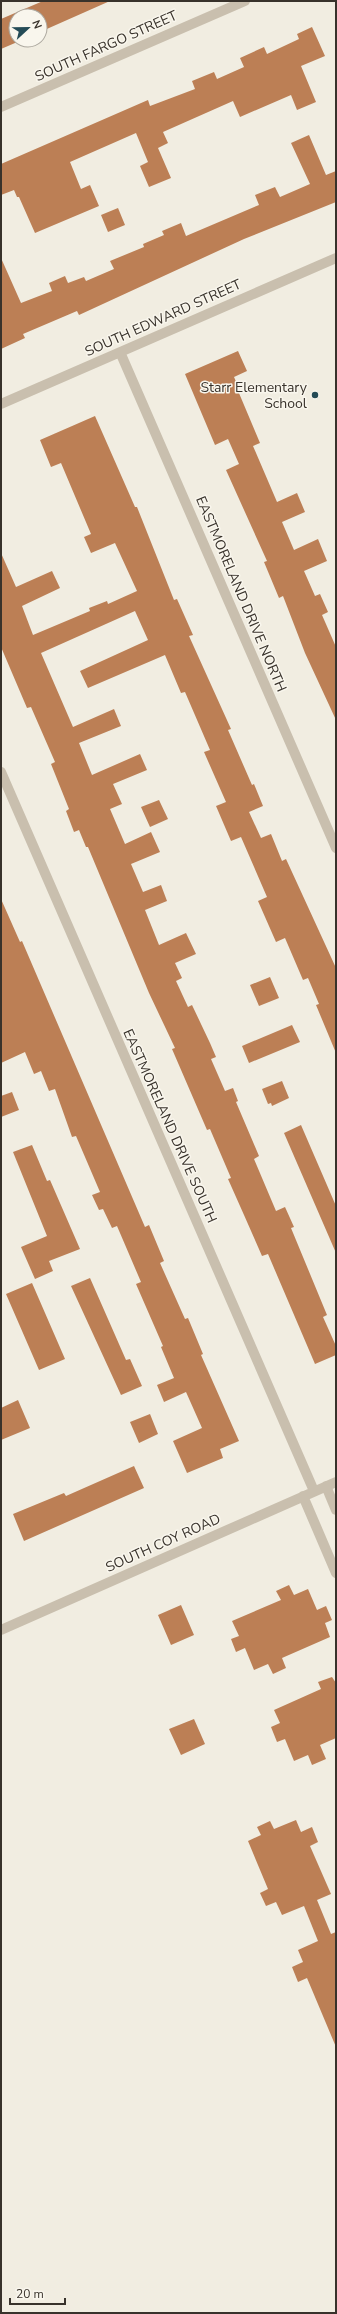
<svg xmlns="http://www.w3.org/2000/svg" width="337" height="2314" font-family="'Nunito Sans',sans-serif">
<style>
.building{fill:#bc7f55}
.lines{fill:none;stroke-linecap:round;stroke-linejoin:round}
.minor{stroke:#c9bfae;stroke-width:10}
.poi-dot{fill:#244b56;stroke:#f9f6ed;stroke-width:1.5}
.labels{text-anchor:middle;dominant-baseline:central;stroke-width:3;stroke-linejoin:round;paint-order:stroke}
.street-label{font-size:14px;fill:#38322b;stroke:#f9f6ed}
.poi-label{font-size:14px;fill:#38322b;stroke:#f9f6ed;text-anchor:end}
</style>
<rect width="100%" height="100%" fill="#f1ede1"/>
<path class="building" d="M 43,1 L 110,1 L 40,32 L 40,16 L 16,16 L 16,40 L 22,40 L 1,49 L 1,19 Z
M 312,27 L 325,56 L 301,66 L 316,102 L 297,110 L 291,95 L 240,117 L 233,101 L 163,132 L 168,143 L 158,148 L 171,178 L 149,187 L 140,166 L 148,162 L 136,133 L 70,162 L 81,189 L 90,185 L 99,206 L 35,233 L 19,197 L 17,197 L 14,190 L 1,195 L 1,164 L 148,100 L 150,106 L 195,89 L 192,81 L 214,72 L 217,79 L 244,67 L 240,58 L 264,47 L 267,54 L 299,39 L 297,34 Z
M 309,135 L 326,175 L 336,171 L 336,202 L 244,239 L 79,315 L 77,311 L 23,334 L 25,338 L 1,349 L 1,258 L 21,303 L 52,291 L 49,283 L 65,276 L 68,283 L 84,277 L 86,281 L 114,269 L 110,261 L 144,247 L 143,244 L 164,235 L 162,231 L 181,223 L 186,236 L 259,205 L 255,195 L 275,187 L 280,197 L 310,184 L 291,143 Z
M 118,208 L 125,225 L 108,232 L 101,215 Z
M 238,351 L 247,371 L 234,377 L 238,386 L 236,386 L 260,443 L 253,446 L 277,502 L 297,493 L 305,512 L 282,522 L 294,550 L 318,539 L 327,561 L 304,571 L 315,596 L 320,594 L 328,612 L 322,615 L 336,647 L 336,720 L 305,653 L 283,596 L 279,598 L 264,562 L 267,561 L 226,470 L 239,464 L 228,439 L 215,445 L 185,374 Z
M 95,416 L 135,507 L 137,507 L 174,600 L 177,599 L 193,635 L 189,636 L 231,729 L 228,730 L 252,785 L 254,784 L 263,806 L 249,812 L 261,838 L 271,834 L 282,861 L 286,859 L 336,968 L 336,1053 L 316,1005 L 319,1004 L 308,978 L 303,980 L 285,938 L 276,942 L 258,901 L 267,897 L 241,837 L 231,841 L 216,806 L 226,802 L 204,752 L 210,750 L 185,692 L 181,693 L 165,655 L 88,688 L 80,671 L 148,640 L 135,611 L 41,653 L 73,727 L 114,709 L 121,726 L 79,743 L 92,775 L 140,754 L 147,770 L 113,784 L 122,804 L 110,809 L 125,844 L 151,832 L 160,852 L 131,864 L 143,892 L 161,885 L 167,901 L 145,910 L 159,945 L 186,933 L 196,954 L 175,963 L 182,978 L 176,981 L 188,1007 L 192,1005 L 210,1043 L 216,1057 L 211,1059 L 225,1091 L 233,1088 L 238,1101 L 236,1102 L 259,1156 L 254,1159 L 276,1211 L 285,1207 L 294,1227 L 291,1228 L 327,1315 L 323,1317 L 336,1346 L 336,1355 L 315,1364 L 268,1254 L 262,1256 L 244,1215 L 228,1179 L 231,1178 L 210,1129 L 207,1130 L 172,1049 L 175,1048 L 149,993 L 88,847 L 86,847 L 79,830 L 74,832 L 66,811 L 69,809 L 51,764 L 55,762 L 31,707 L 27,708 L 1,647 L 1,553 L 16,587 L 52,571 L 60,588 L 22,606 L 33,635 L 90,611 L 89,608 L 107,601 L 108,604 L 137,591 L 115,543 L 91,553 L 84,537 L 91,534 L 61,463 L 51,467 L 40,440 Z
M 159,800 L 168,819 L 150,827 L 141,807 Z
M 1,899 L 20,942 L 22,941 L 145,1227 L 149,1225 L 164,1261 L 160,1263 L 185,1319 L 188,1318 L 203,1354 L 201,1355 L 239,1441 L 220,1449 L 223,1458 L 187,1473 L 173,1441 L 202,1428 L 186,1392 L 164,1402 L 157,1385 L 174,1378 L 161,1347 L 163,1346 L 136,1284 L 141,1282 L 117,1226 L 112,1228 L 103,1209 L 99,1210 L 92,1195 L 100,1192 L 76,1136 L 72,1137 L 55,1089 L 49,1091 L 41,1071 L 34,1074 L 25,1052 L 1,1063 Z
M 270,977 L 279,998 L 259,1006 L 250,985 Z
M 292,1025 L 300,1042 L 249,1063 L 242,1046 Z
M 282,1081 L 289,1098 L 272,1106 L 271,1103 L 268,1104 L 262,1089 Z
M 12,1092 L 19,1110 L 1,1117 L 1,1096 Z
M 301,1125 L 336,1206 L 336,1253 L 284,1133 Z
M 32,1145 L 47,1181 L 50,1180 L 80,1249 L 49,1261 L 53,1271 L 35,1279 L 21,1247 L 47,1236 L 13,1152 Z
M 90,1278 L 126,1360 L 130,1359 L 142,1386 L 121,1395 L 71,1286 Z
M 32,1283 L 65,1359 L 39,1370 L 6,1294 Z
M 18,1400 L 30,1428 L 1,1440 L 1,1408 Z
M 150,1414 L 158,1434 L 139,1443 L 130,1422 Z
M 134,1466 L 144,1488 L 24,1541 L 13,1514 L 64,1493 L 66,1496 Z
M 289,1585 L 294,1595 L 308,1589 L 317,1610 L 326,1606 L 332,1620 L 325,1623 L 330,1637 L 282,1658 L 286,1668 L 273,1674 L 268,1664 L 254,1670 L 245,1648 L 236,1652 L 231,1639 L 239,1636 L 232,1621 L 281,1600 L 276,1591 Z
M 181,1605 L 194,1635 L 171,1645 L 158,1615 Z
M 332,1677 L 336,1683 L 336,1738 L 320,1745 L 326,1759 L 312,1765 L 308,1755 L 294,1761 L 285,1739 L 277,1742 L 271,1727 L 280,1723 L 274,1710 L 321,1689 L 318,1682 Z
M 194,1719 L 205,1744 L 181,1755 L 169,1729 Z
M 296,1820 L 301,1832 L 312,1827 L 318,1842 L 310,1846 L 331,1894 L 317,1900 L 331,1934 L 336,1932 L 336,2047 L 307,1978 L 298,1982 L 292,1967 L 303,1962 L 298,1950 L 318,1941 L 304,1906 L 282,1915 L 276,1902 L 266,1906 L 260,1893 L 268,1889 L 248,1841 L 261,1835 L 257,1827 L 270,1821 L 274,1829 Z"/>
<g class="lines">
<path class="minor" d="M 1,107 L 245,1
M 120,352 L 336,848
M 1,404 L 336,258
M 1,772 L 314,1491
M 326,1486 L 336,1510
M 303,1496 L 336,1573
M 1,1630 L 336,1482"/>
</g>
<circle class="poi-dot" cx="315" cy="395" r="4"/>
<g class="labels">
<g class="street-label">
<text transform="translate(106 46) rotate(-24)">SOUTH FARGO STREET</text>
<text transform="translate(163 318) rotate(-24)">SOUTH EDWARD STREET</text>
<text transform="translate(241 594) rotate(67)">EASTMORELAND DRIVE NORTH</text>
<text transform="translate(170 1126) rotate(66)">EASTMORELAND DRIVE SOUTH</text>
<text transform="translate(163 1543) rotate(-24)">SOUTH COY ROAD</text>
</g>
<g class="poi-label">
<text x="307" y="387">Starr Elementary<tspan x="307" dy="16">School</tspan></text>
</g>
</g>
<rect width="337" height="2314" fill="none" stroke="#38322b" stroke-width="4"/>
<g transform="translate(28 28) rotate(68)"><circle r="19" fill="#f9f6ed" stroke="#aca89f"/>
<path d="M0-3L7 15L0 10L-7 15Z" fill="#244b56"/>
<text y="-6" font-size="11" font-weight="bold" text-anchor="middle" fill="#38322b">N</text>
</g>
<path d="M10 2298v6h55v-6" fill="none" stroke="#38322b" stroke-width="2"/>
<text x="16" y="2298" font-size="12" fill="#38322b" stroke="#f9f6ed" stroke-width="3" paint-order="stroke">20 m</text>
</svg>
